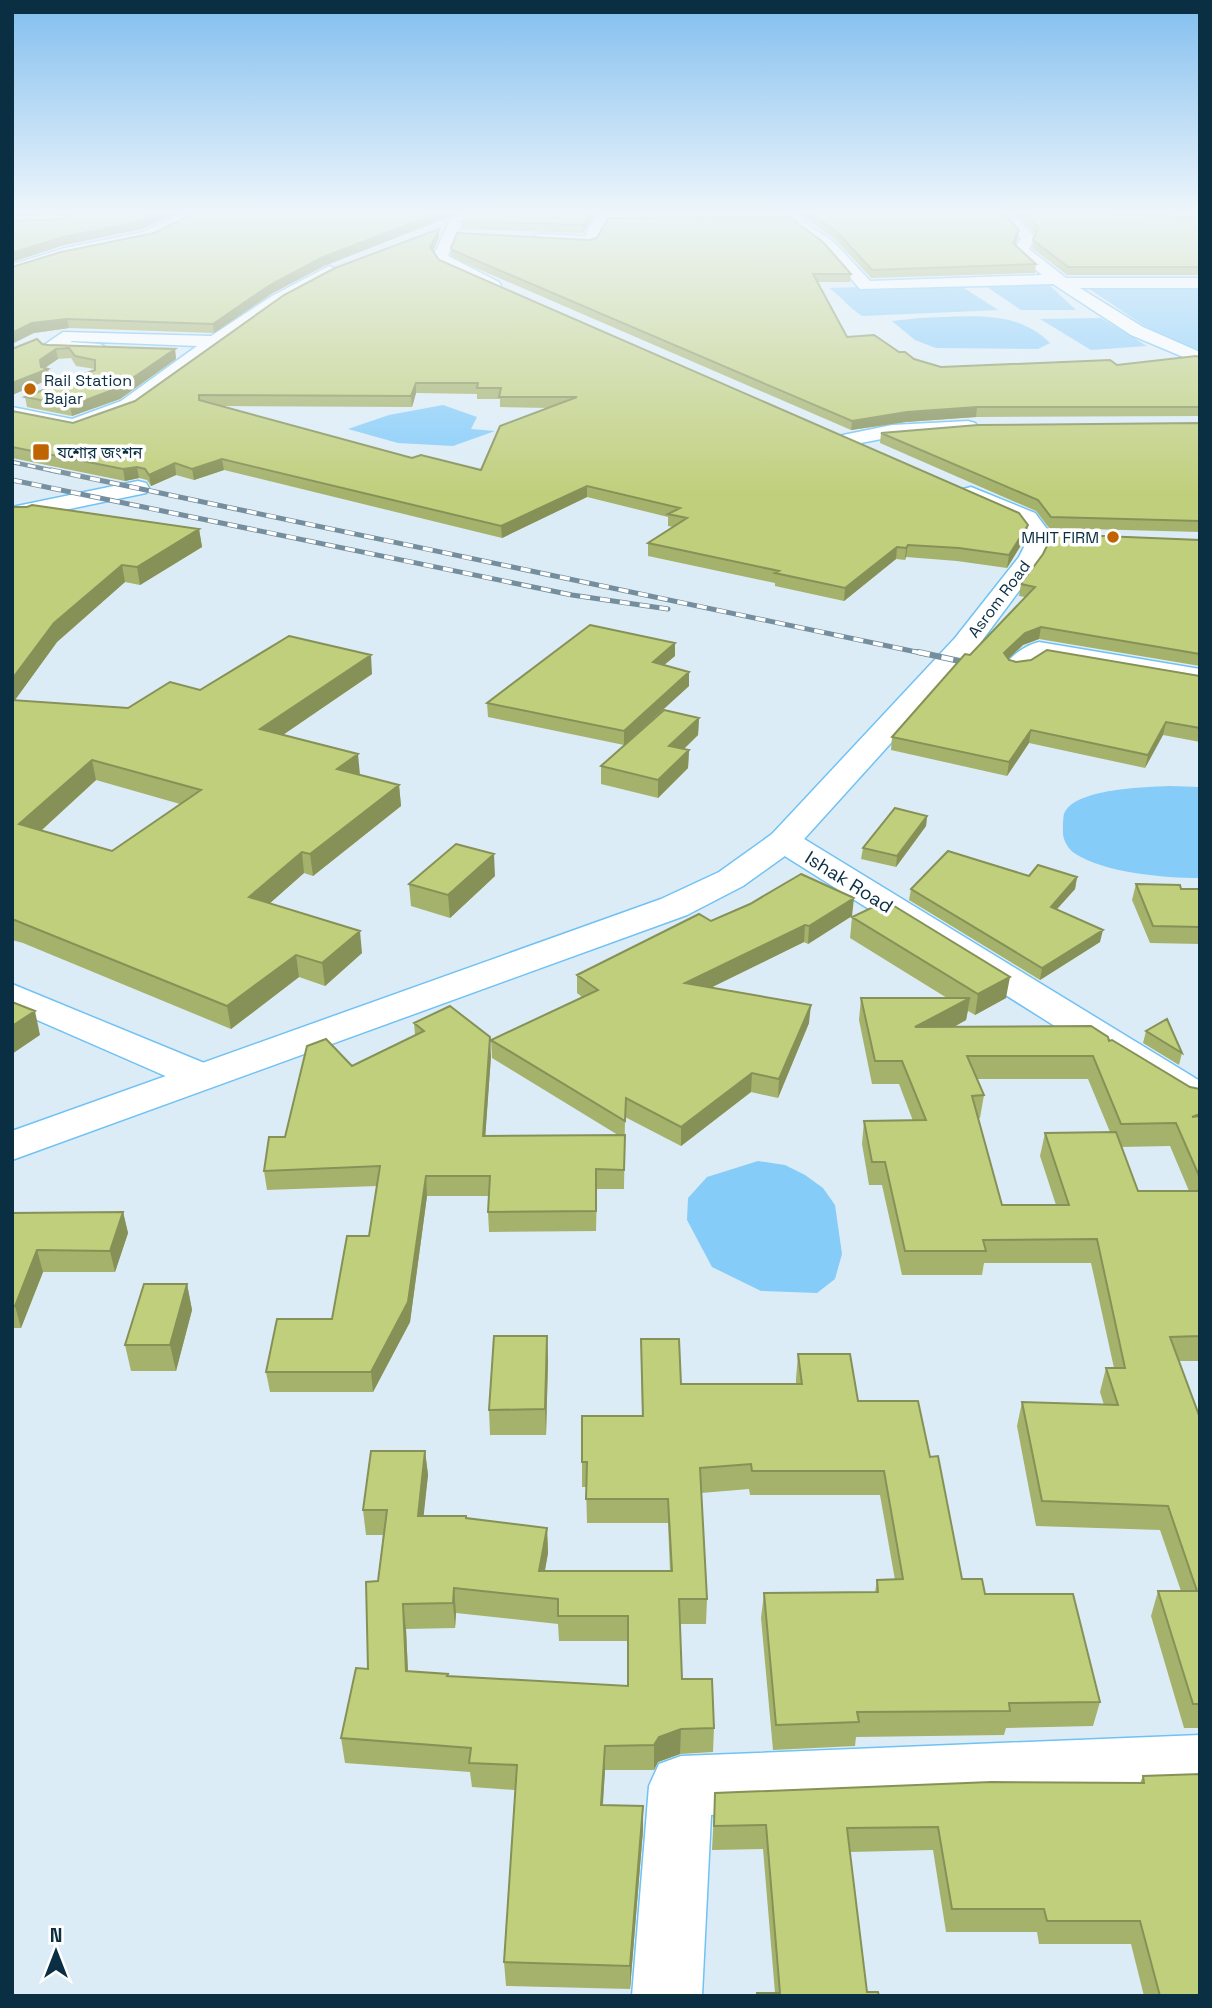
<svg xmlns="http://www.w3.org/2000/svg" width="1212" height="2008" font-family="'Space Grotesk','Noto Sans Bengali',sans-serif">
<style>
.water{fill:#86ccf9}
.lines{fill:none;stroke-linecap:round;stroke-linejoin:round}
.street-casing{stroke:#70c2f5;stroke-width:3}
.secondary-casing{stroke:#70c2f5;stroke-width:3}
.street{fill:#fff;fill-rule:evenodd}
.secondary{fill:#fff;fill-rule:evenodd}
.rail-far2-casing{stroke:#748e9d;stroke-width:4.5}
.rail-far1-casing{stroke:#748e9d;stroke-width:5}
.rail-casing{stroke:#748e9d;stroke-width:6}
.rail-far2{stroke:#fff;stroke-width:2.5;stroke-dasharray:8;stroke-linecap:butt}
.rail-far1{stroke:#fff;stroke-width:3.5;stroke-dasharray:10;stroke-linecap:butt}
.rail{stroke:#fff;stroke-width:4.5;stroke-dasharray:12;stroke-linecap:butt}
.wall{fill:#a5b26b;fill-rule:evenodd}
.shaded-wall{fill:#869157}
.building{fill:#c0cf7c;stroke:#869157;stroke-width:2;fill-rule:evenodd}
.poi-dot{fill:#be6502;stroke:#fff;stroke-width:2.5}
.labels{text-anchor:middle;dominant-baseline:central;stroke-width:7;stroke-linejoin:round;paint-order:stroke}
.far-poi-label{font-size:16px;fill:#0a2e42;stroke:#fff;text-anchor:start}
.far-street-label{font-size:16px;fill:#0a2e42;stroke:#fff}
.street-label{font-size:19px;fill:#0a2e42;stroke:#fff}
</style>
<rect width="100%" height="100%" fill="#dcecf6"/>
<path class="water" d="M 1046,282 L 1076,310 L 1021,310 L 981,283 Z
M 958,284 L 998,310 L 862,316 C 849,308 842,297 829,288 Z
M 1085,286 L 1200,286 L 1200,352 L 1146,327 Z
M 920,318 C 963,317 1017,308 1050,343 L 1038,349 L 936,348 L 915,340 L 892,321 Z
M 1101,318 L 1147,346 L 1091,350 L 1040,319 Z
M 443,405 L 477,417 L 471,429 L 495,431 L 453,446 L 398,443 L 348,429 L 389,415 Z
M 1170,786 L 1200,787 L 1200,878 C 1164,878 1104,873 1074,853 C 1067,848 1062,838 1063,830 C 1063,825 1063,818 1064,814 C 1074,788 1147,787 1170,786 Z
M 758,1161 L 785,1165 L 805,1175 L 823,1188 L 835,1205 L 842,1254 L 835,1279 L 817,1293 L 761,1291 L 712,1267 L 687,1220 L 688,1198 L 707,1177 Z"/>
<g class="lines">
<g class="street-casing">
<path id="street" d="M 182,213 L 197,213 C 168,247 109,246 69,256 C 50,260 32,270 12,275 L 12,264 L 20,262 L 65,248 L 143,232 Z
M 693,213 L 709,213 L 715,219 L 708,223 Z
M 781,213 L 796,213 L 808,225 L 834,242 L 870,281 L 1042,275 L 1016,253 L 1014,250 L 1021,238 L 998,213 L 1012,213 L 1035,237 L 1029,249 L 1066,278 L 1200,278 L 1200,288 L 1080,288 L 1143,327 L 1200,352 L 1200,364 L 1131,335 L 1053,284 L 860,289 L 824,248 L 798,231 Z
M 601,215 L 660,215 L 667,219 L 660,223 L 606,223 L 595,244 L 590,245 L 538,242 L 531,238 L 538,234 L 585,236 L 596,216 Z
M 329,266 L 334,268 L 337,271 L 334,274 L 237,333 L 135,409 L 74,431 L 12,419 L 12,407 L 72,419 L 121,401 L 197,346 L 72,341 L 70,342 L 100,344 L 109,349 L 100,354 L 44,351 L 41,347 L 63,332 L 211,336 L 272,296 Z
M 968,421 L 975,423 L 978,427 L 975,431 L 892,437 L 845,446 L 838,444 L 835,440 L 838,436 L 892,425 Z
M 138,481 L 146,483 L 149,488 L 146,493 L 12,521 L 12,507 Z
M 1039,642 L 1200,669 L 1200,686 L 1044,659 C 1032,668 1025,675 1009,671 L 1005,665 C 1013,654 1026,645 1039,642 Z
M 784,831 L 796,834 L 1200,1081 L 1200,1112 L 1185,1108 L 772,848 L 767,841 L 772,834 Z
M 12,984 L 214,1067 L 220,1076 L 214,1085 L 200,1089 L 186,1085 L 12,1009 Z
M 1200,1735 L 1200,1795 L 711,1815 L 702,1996 L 632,1996 L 649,1786 L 659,1764 L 681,1756 Z"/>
</g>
<g class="secondary-casing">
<path id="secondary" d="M 465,213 L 483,213 L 461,225 L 448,256 L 499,282 L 501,285 L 499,288 C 484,292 443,269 433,257 L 450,220 Z
M 971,487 L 1035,513 L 1053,537 L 1039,564 L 975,650 L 796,848 L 743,886 L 687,915 L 12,1160 L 12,1131 L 661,899 L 719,872 L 772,834 L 955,638 L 1019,557 L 1029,537 L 1019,523 L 963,499 L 960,494 L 963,489 Z"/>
</g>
<use href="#street" class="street"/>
<use href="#secondary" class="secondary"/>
<g class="rail-far2-casing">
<path id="rail-far2" d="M 12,462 L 59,472"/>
</g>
<g class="rail-far1-casing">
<path id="rail-far1" d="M 51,470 L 926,654
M 12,480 L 572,595 L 668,609"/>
</g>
<g class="rail-casing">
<path id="rail" d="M 918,652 L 978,665"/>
</g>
<use href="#rail-far2" class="rail-far2"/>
<use href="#rail-far1" class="rail-far1"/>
<use href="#rail" class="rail"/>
</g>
<path class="wall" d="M 12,213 L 176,213 L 142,229 L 64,245 L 12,262 L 12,221 L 63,219 L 64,217 L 60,215 L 12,216 Z
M 191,213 L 459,213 L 324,266 L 271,294 L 214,333 L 69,328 L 34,333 L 154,233 L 185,218 Z
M 474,213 L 600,213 L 594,215 L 583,233 L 462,229 L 462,221 Z
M 799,213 L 1003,213 L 1018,238 L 1015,245 L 1036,264 L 1035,273 L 871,278 L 836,240 Z
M 1014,213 L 1115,213 L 1117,214 L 1200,218 L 1200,275 L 1067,275 L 1032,248 L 1036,234 Z
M 439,229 L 439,237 L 433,251 L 439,260 L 1026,537 L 1007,568 L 957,561 L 906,557 L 905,560 L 896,559 L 844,601 L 775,586 L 775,583 L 648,556 L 648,543 L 673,527 L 668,526 L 668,517 L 587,497 L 502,538 L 224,470 L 194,480 L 176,475 L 151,486 L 147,480 L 139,478 L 125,481 L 12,458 L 12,411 L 73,423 L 135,401 ZM 416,393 L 477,394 L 477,399 L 500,399 L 500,407 L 549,408 L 481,470 L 412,458 L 222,406 L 412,407 Z
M 451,248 L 851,274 L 850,282 L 818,282 L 847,337 L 899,352 L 914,359 L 941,367 L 1117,365 L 1200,357 L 1200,416 L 976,417 L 906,422 L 851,430 L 453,258 L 451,256 Z
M 42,344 L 175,349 L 176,359 L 120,399 L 72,416 L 27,407 L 25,397 L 95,369 L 76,366 L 71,358 L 58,359 L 44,368 L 48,369 L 50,379 L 12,395 L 12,349 Z
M 1200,423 L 1200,532 L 1049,528 L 1036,511 L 880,443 L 881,433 Z
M 12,507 L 199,529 L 202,547 L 140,585 L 125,582 L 57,642 L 15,700 L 128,708 L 200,690 L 372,674 L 283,735 L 359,775 L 399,785 L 401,806 L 313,876 L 304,873 L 270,903 L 362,953 L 325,986 L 299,977 L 231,1029 L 23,943 L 12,940 ZM 96,780 L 180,804 L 112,851 L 41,831 Z
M 1200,540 L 1200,666 L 1039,639 L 1023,645 L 1008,659 L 1016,662 L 1200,676 L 1200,742 L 1163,735 L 1145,768 L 1029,743 L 1007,776 L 891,750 L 892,737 L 1025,597 L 1019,596 L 1021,584 Z
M 675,656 L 664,665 L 689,672 L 689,686 L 624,745 L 488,717 L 487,703 Z
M 699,718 L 698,735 L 684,749 L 689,750 L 688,768 L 658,798 L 601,784 L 601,766 Z
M 927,816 L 926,826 L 896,867 L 861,859 L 863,848 Z
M 495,876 L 450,918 L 411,906 L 409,884 Z
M 1029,876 L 1077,877 L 1075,889 L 1057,909 L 1100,942 L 1040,980 L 909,900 L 911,889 Z
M 1136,884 L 1181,889 L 1200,889 L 1200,944 L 1150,943 L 1132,900 Z
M 852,916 L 808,944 L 804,942 L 711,987 L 809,1023 L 778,1098 L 751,1092 L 681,1146 L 625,1117 L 624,1189 L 597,1189 L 596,1231 L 489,1232 L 488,1212 L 489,1196 L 427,1196 L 410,1322 L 373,1392 L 270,1392 L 266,1372 L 332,1319 L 369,1236 L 377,1186 L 267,1190 L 264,1171 L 285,1137 L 352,1066 L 415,1035 L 414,1023 L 491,1056 L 485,1136 L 618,1135 L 492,1058 L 491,1040 L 582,997 L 577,993 L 577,975 L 711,921 Z
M 852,917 L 1006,998 L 975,1015 L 968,1011 L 966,1020 L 954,1027 L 1109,1041 L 1190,1087 L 1200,1089 L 1200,1361 L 1179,1361 L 1200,1418 L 1200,1728 L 1184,1728 L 1151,1616 L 1158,1591 L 1181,1591 L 1160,1530 L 1036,1526 L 1017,1426 L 1022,1402 L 1104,1405 L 1100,1392 L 1106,1368 L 1114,1368 L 1091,1263 L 984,1263 L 982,1275 L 902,1275 L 882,1185 L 869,1185 L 862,1144 L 864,1121 L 913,1121 L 899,1084 L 872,1084 L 859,1020 L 861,998 L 947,998 L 850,938 ZM 977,1079 L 1088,1079 L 1110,1132 L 1045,1133 L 1040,1156 L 1056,1205 L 1002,1205 L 978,1118 L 980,1118 L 984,1095 ZM 1170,1146 L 1189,1191 L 1138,1191 L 1121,1147 Z
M 1146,1031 L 1182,1053 L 1179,1065 L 1143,1043 Z
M 123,1212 L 128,1233 L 115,1272 L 43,1272 L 21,1328 L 12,1328 L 12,1213 Z
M 187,1284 L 192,1310 L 176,1371 L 131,1371 L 125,1345 Z
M 547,1336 L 548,1361 L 546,1435 L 490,1435 L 489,1410 Z
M 641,1339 L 681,1384 L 796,1384 L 796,1379 L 798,1354 L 930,1457 L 962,1579 L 985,1594 L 1100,1702 L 1093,1726 L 1006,1728 L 1004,1735 L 856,1737 L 855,1746 L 773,1750 L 761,1618 L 764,1593 L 875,1592 L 877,1580 L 895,1580 L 880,1495 L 750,1495 L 749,1489 L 701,1493 L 707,1599 L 706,1624 L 680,1624 L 682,1679 L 714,1728 L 713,1752 L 680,1754 L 658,1762 L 654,1770 L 605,1770 L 603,1805 L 643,1830 L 630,1989 L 506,1986 L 504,1962 L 515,1790 L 472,1787 L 470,1772 L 345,1763 L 341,1738 L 368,1669 L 383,1535 L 366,1535 L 363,1510 L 425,1451 L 428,1475 L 423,1516 L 467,1518 L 547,1528 L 548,1553 L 545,1571 L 670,1571 L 668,1523 L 587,1523 L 586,1487 L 582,1487 L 582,1416 L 642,1416 ZM 456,1613 L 558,1624 L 559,1641 L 627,1641 L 628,1686 L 448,1676 L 408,1671 L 406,1629 L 455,1628 Z
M 1143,1776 L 1200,1996 L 1144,1996 L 1131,1944 L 1039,1944 L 1037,1932 L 946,1932 L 933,1850 L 850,1852 L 867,1992 L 879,1996 L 757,1996 L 757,1993 L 775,1993 L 763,1849 L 712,1850 L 715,1793 L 1140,1783 Z"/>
<path class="shaded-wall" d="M 159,213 L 176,213 L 142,229 L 64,245 L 12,262 L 12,253 L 63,237 Z
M 438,213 L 459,213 L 324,266 L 271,294 L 214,333 L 213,324 L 270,285 L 323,257 Z
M 590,213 L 600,213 L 594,215 L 583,233 L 583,225 Z
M 439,229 L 439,237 L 431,256 L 430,247 Z
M 1019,230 L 1018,238 L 1012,251 L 1013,243 Z
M 67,319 L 69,328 L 34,333 L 12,344 L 12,333 L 32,323 Z
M 56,349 L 58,359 L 42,370 L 40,360 Z
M 175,349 L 176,359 L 120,399 L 72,416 L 70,406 Z
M 48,369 L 50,379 L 12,395 L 12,383 Z
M 416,383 L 416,393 L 412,407 L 411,396 Z
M 977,407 L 976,417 L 906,422 L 851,430 L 852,421 L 907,412 Z
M 222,459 L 224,470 L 194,480 L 192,469 Z
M 175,463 L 176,475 L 151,486 L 149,475 Z
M 137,467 L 139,478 L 125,481 L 123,469 Z
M 587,486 L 587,497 L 502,538 L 501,526 Z
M 1028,525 L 1026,537 L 1007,568 L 1009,555 Z
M 199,529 L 202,547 L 140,585 L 137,567 Z
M 908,545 L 906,557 L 905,560 L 906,548 Z
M 897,547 L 896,559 L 844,601 L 845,588 Z
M 122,565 L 125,582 L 57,642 L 12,704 L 12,679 L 54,623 Z
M 1041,627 L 1039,639 L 1023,645 L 1002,665 L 1004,653 L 1025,633 Z
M 675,643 L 675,656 L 652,675 L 653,662 Z
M 371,655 L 372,674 L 262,749 L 260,729 Z
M 689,672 L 689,686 L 624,745 L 624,731 Z
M 699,718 L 698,735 L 669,763 L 669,746 Z
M 1166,722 L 1163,735 L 1145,768 L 1148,755 Z
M 1031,730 L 1029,743 L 1007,776 L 1009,762 Z
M 689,750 L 688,768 L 658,798 L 658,780 Z
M 358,754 L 360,775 L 337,769 Z
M 92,760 L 96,780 L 24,846 L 19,824 Z
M 399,785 L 401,806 L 313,876 L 310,854 Z
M 927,816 L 926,826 L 896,867 L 897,856 Z
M 302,852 L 304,873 L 252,919 L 249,897 Z
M 494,854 L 495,876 L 450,918 L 448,895 Z
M 1077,877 L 1075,889 L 1049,918 L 1051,907 Z
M 854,898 L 852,916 L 808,944 L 809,926 Z
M 805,925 L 804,942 L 684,1001 L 685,983 Z
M 1103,930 L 1100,942 L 1040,980 L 1042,968 Z
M 360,931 L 362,953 L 325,986 L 322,963 Z
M 296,955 L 299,977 L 231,1029 L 227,1006 Z
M 1010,977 L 1006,998 L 975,1015 L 978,994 Z
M 970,998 L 966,1020 L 912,1050 L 915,1027 Z
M 811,1005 L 809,1023 L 778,1098 L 779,1079 Z
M 35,1011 L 40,1035 L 12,1054 L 12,1026 Z
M 490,1037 L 491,1056 L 484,1155 L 483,1136 Z
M 752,1073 L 751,1092 L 681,1146 L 681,1127 Z
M 426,1176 L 427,1196 L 410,1322 L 373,1392 L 371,1372 Z
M 123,1212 L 128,1233 L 115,1272 L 110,1251 Z
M 37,1250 L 43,1272 L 21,1328 L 15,1306 Z
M 187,1284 L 192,1310 L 176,1371 L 170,1345 Z
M 547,1336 L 548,1361 L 546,1435 L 545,1409 Z
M 425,1451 L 428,1475 L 421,1541 L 418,1516 Z
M 547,1528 L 548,1553 L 540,1596 L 539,1571 Z
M 454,1588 L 456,1613 L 455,1628 L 453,1603 Z
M 403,1604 L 406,1629 L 409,1696 L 406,1671 Z
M 681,1729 L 680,1754 L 658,1762 L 654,1770 L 654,1745 L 659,1737 Z
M 605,1746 L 605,1770 L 601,1829 L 601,1805 Z
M 643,1806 L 643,1830 L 630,1989 L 630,1966 Z"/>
<path class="building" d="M 67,213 L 159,213 L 141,221 L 63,237 L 12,253 L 12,221 L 63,219 Z
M 191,213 L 438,213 L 323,257 L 270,285 L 213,324 L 67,319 L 32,323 L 12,333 L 12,267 L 61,252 L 154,233 L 185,218 Z
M 474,213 L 590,213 L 583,225 L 462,221 Z
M 810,213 L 1003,213 L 1019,230 L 1013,243 L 1036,264 L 872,270 L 837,232 Z
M 1023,213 L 1115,213 L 1117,214 L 1200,218 L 1200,267 L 1068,267 L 1033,240 L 1038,227 Z
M 789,217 L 823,242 L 851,274 L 813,274 L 847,337 L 874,335 L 899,352 L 905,352 L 914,359 L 941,367 L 1110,360 L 1117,365 L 1196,356 L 1200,357 L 1200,407 L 977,407 L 907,412 L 852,421 L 452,250 L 451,248 L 457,233 L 590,240 L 597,238 L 608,218 Z
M 439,229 L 430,247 L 439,260 L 1019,513 L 1028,525 L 1009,555 L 959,548 L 908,545 L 906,548 L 897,547 L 845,588 L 775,573 L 779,571 L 648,543 L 687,518 L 668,514 L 680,508 L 587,486 L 501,526 L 222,459 L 192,469 L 175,463 L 149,475 L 145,469 L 137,467 L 123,469 L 12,447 L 12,411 L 73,423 L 135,401 L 284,295 L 335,268 ZM 416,383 L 478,383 L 477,388 L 501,388 L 499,397 L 577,397 L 500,426 L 481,470 L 421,455 L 412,458 L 199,400 L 199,395 L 411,396 Z
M 37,339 L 42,344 L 48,345 L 175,349 L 118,388 L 70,406 L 25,397 L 95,370 L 95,360 L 75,356 L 69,348 L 56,349 L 40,360 L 41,367 L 48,369 L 12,383 L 12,349 Z
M 1200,423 L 1200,521 L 1051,517 L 1038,500 L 881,433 L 978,425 Z
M 32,505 L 199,529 L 137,567 L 122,565 L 54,623 L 12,679 L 12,507 L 27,507 Z
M 1053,534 L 1200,540 L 1200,654 L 1041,627 L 1025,633 L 1004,653 L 1009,660 L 1016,662 L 1031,660 L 1047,650 L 1200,676 L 1200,728 L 1166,722 L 1148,755 L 1031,730 L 1009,762 L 892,737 L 965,654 L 970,655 L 1035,587 L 1021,584 L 1043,554 Z
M 590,625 L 675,643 L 653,662 L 689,672 L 624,731 L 487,703 Z
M 289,636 L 371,655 L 260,729 L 358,754 L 337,769 L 399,785 L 310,854 L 302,852 L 249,897 L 360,931 L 322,963 L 296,955 L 227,1006 L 12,919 L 12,700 L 128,708 L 170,682 L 200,690 ZM 92,760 L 201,790 L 112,851 L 19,824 Z
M 664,710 L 699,718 L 669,746 L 689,750 L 658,780 L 601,766 Z
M 895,808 L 927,816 L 897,856 L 863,848 Z
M 456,844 L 494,854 L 448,895 L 409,884 Z
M 948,851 L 1029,876 L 1038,865 L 1077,877 L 1051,907 L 1103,930 L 1042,968 L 911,889 Z
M 801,874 L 854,898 L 809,926 L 805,925 L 685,983 L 811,1005 L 779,1079 L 752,1073 L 681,1127 L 626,1098 L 625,1121 L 491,1040 L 598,990 L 577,975 L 699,914 L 711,921 L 750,904 Z
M 1136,884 L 1180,885 L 1181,889 L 1200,889 L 1200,927 L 1153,926 Z
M 886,901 L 1010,977 L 978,994 L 852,917 Z
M 861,998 L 970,998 L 915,1027 L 1091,1026 L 1108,1037 L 1109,1041 L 1112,1040 L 1190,1087 L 1200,1089 L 1200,1114 L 1192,1117 L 1200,1116 L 1200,1178 L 1176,1123 L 1121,1124 L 1093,1056 L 967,1056 L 984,1095 L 972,1096 L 1002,1205 L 1069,1205 L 1045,1133 L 1116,1132 L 1138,1191 L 1200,1191 L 1200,1336 L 1170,1337 L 1200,1418 L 1200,1704 L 1193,1704 L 1158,1591 L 1197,1591 L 1168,1506 L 1042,1501 L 1022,1402 L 1118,1405 L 1106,1368 L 1125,1368 L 1097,1239 L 983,1240 L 986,1251 L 905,1251 L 885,1162 L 872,1162 L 864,1121 L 926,1120 L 902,1061 L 875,1061 Z
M 12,1002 L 35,1011 L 12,1026 Z
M 450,1006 L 490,1037 L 483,1136 L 625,1135 L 624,1170 L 596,1169 L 596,1211 L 488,1212 L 490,1176 L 426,1176 L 408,1302 L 371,1372 L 266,1372 L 277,1319 L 332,1319 L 347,1236 L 369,1236 L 380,1166 L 264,1171 L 269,1137 L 285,1137 L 307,1046 L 326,1039 L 352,1066 L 424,1031 L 414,1023 Z
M 1167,1019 L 1182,1053 L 1146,1031 Z
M 123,1212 L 110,1251 L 37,1250 L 15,1306 L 12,1306 L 12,1213 Z
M 144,1284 L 187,1284 L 170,1345 L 125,1345 Z
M 494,1336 L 547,1336 L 545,1409 L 489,1410 Z
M 641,1339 L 679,1339 L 681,1384 L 802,1384 L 798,1354 L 850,1354 L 858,1401 L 918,1401 L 930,1457 L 938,1456 L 962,1579 L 982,1579 L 985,1594 L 1073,1594 L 1100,1702 L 1009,1703 L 1010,1711 L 857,1712 L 859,1722 L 776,1725 L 764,1593 L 878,1592 L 877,1580 L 903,1579 L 884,1471 L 752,1471 L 751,1464 L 700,1468 L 707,1599 L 679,1599 L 682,1679 L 712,1679 L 714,1728 L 681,1729 L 659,1737 L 654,1745 L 605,1746 L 601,1805 L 643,1806 L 630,1966 L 504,1962 L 517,1765 L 469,1763 L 471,1748 L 341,1738 L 356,1668 L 368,1669 L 366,1582 L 378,1581 L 387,1510 L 363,1510 L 371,1451 L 425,1451 L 418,1516 L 466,1516 L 466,1518 L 547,1528 L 539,1571 L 672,1571 L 668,1499 L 586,1499 L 587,1462 L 582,1462 L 582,1416 L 643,1416 ZM 454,1588 L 558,1599 L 558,1616 L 628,1616 L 628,1686 L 447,1676 L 448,1674 L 406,1671 L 403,1604 L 453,1603 Z
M 1200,1774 L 1200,1996 L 1160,1996 L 1140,1921 L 1047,1921 L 1044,1909 L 952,1909 L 938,1827 L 847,1828 L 867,1992 L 878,1992 L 879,1996 L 757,1996 L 757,1993 L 780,1993 L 766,1825 L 714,1826 L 715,1793 L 991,1782 L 1144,1783 L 1143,1776 Z"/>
<linearGradient id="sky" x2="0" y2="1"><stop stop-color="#81beef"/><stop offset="0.43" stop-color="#eff6fb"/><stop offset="1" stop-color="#eff6fb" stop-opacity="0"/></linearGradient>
<rect width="1212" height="494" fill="url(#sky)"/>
<g class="poi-dot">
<circle cx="30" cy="389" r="7"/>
<rect x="32" y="443" width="18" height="18" rx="3.5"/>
<circle cx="1113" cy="537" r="7"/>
</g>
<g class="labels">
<g class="far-poi-label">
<text x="44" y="380">Rail Station<tspan x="44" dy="18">Bajar</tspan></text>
<text x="57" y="452">যশোর জংশন</text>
<text x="1099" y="537" text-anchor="end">MHIT FIRM</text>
</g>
<g class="far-street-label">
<text transform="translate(999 599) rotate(-53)">Asrom Road</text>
</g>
<g class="street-label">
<text transform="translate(849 882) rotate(32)">Ishak Road</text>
</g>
</g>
<rect width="1212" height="2008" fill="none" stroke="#0a2e42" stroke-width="28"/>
<g transform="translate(56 1952)" stroke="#ffffff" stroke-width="5" paint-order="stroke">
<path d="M0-5L12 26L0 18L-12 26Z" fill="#0a2e42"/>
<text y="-10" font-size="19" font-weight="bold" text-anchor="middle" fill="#0a2e42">N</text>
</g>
</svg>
